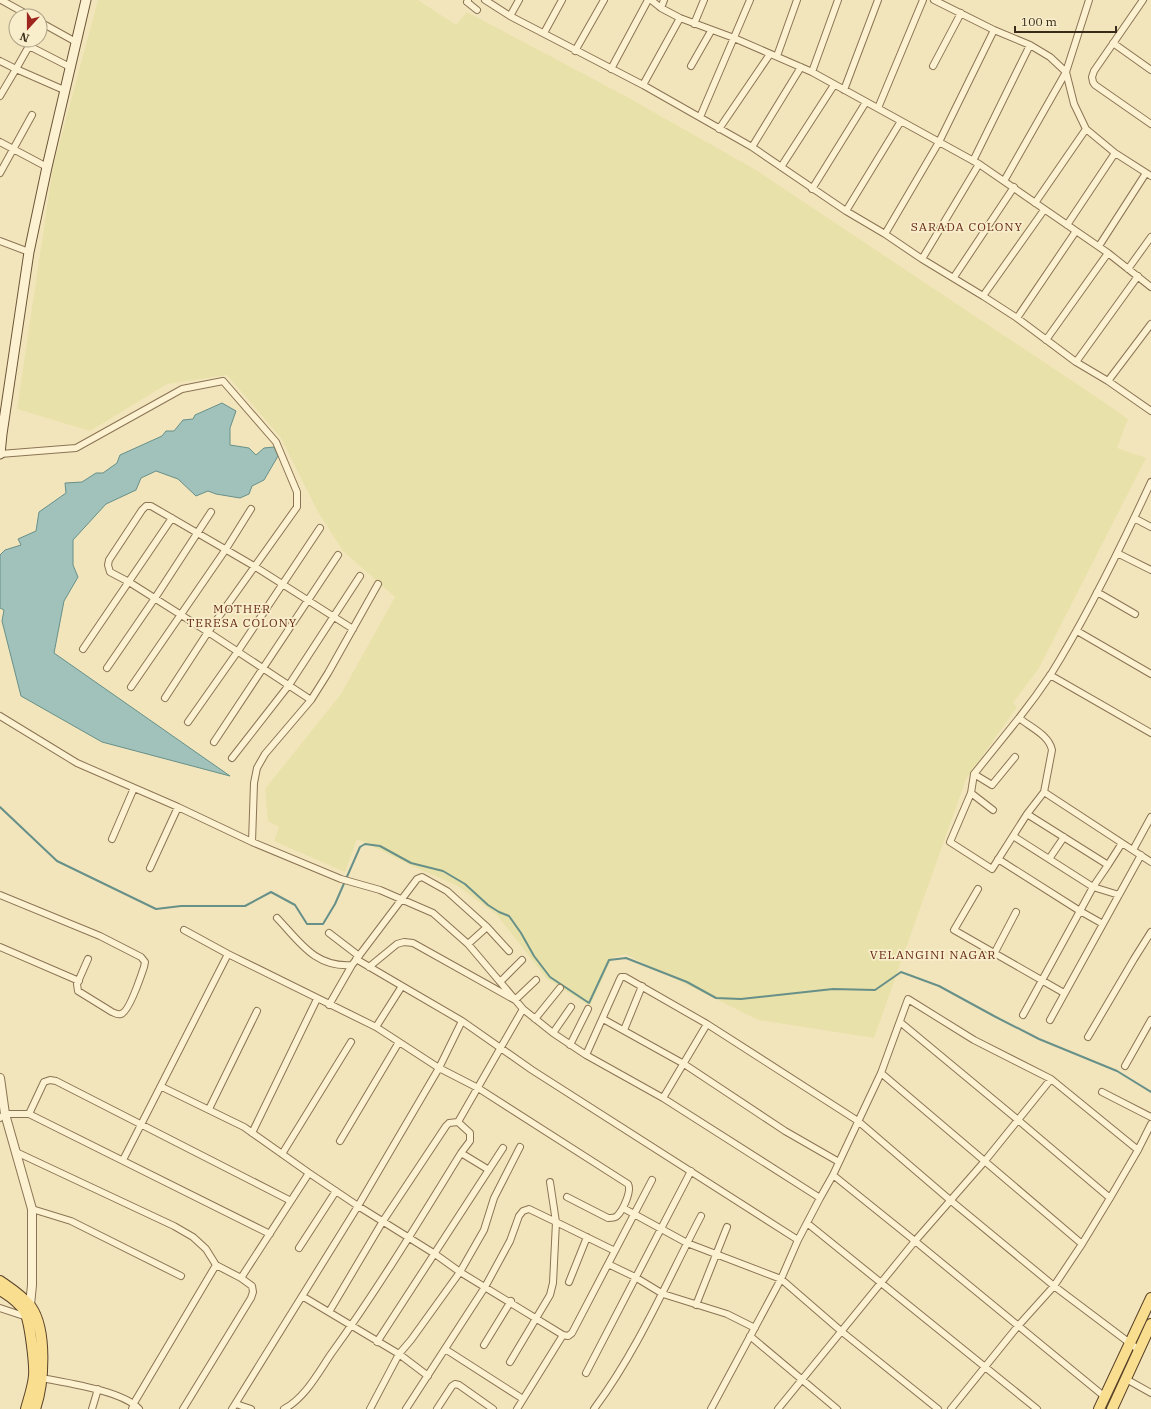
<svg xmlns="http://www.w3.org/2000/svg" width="1151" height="1409" font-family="'IBM Plex Serif',serif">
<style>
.farmland{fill:#e8e1a9}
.water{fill:#a0c2ba;stroke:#679089}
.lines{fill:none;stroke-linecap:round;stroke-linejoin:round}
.stream{stroke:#679089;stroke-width:2}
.minor-casing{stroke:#8b7454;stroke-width:8}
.tertiary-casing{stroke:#8b7454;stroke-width:10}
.secondary-casing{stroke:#6c5537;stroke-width:11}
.primary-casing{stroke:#584129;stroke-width:12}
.minor{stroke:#fcf1d0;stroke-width:6}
.tertiary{stroke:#fcf1d0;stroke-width:8}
.secondary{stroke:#fcf1d0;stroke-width:9}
.primary{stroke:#f9de8f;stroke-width:10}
.labels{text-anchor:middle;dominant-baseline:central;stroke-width:3.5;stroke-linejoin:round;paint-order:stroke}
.neighbourhood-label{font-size:12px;letter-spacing:1px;fill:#692c16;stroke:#f8eecc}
</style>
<rect width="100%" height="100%" fill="#f2e5bc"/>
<path class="farmland" d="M 98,0 L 418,0 L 456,25 L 467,12 L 627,97 L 756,170 L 1098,398 L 1128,419 L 1117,448 L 1146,458 L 1039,668 L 1013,703 L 1017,707 L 966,779 L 874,1038 L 758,1020 L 625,954 L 612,958 L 590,1006 L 547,979 L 497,915 L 458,886 L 408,864 L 364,842 L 357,839 L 345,872 L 274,841 L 279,827 L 268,821 L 265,789 L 341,694 L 395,597 L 343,551 L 318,512 L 281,438 L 227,375 L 167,384 L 90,431 L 17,409 L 53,167 Z"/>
<path class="water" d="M 222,403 L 236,411 L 230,428 L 230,445 L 249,448 L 256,455 L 264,448 L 274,447 L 278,456 L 264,480 L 252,486 L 249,494 L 240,498 L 216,494 L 208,491 L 196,496 L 178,479 L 156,471 L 141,478 L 136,490 L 106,504 L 73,540 L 73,565 L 78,577 L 64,601 L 54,653 L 230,776 L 102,742 L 21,696 L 2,621 L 4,610 L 0,608 L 0,555 L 5,550 L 21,545 L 18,539 L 36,531 L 39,512 L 66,493 L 65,483 L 82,482 L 96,473 L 103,473 L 117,463 L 120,455 L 162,436 L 166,431 L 174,431 L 183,420 L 193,419 L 195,415 Z"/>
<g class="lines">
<path class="stream" d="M 0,807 L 57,861 L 156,909 L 181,906 L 245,906 L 271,892 L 295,905 L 307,924 L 323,924 L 335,904 L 360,847 L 365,844 L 380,846 L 411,863 L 443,871 L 465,884 L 488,905 L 499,912 L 509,916 L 521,933 L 534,956 L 550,977 L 589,1003 L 609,960 L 626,958 L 687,982 L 716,998 L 741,999 L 833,989 L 875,990 L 901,972 L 939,986 L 994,1016 L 1039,1039 L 1117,1071 L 1151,1092"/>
<g class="minor-casing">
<path id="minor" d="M 1,0 L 30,16
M 468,0 L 467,2 L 477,10
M 485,0 L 510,16 L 643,85 L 752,147 L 846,211 L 885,234 L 922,259 L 983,296 L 1017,318 L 1076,362 L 1108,381 L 1151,411
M 651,0 L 661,8 L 680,18 L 734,38 L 812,72 L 979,164 L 1108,253 L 1151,287
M 934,0 L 994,30 L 1030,45 L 1050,57 L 1066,72 L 1074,104 L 1086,129 L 1115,153 L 1151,176
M 1143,0 L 1094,71 L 1092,77 L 1093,82 L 1095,85 L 1151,124
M 661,8 L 664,0
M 510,16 L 519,0
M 40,22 L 76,42
M 694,24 L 704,0
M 544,33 L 562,0
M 1113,43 L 1151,70
M 575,51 L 604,0
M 777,56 L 797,0
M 0,61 L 16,69 L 29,46 L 70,67
M 691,66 L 711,31
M 933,66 L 961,13
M 611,69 L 648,0
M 812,72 L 838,0
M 643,85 L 680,18
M 844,90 L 878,0
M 0,96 L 16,69 L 64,90
M 878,108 L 923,0
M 700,117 L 750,0
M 719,129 L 770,54
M 0,142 L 47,167
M 752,147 L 801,67
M 973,161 L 1030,45
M 781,167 L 834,85
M 0,173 L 32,115
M 1004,181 L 1066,72 L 1089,0
M 812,189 L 866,102
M 1035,203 L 1086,129
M 846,211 L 901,121
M 1067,225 L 1115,153
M 885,234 L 939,142 L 994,30
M 0,241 L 29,252
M 1099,246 L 1146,173
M 922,259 L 979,164
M 1128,269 L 1151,237
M 954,277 L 1014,187
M 983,296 L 1044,210
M 1017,318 L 1076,231
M 1046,340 L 1108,253
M 1076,362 L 1138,276
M 1108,381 L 1151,324
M 0,454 L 76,448 L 182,389 L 223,381 L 276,442 L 297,492 L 297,507 L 208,632 L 165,698
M 1151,482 C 1121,547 1089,613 1051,674 C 1041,689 1030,704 1019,718 C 1030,727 1049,735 1052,750 L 1044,792 L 1151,862
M 1134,518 L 1151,527
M 1117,553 L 1151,570
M 1097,592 L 1135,614
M 1077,631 L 1151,674
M 83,649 L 172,518
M 107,668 L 155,598 L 211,512
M 1050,675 L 1151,733
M 131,687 L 226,549 L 251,509
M 311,700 L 208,632 L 129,582 L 110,572 L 108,565 L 109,560 L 142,510 L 146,506 L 151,506 L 254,566 L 353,629
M 0,716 L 77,763 L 178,807 L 252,842 L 341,879 L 380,890 L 433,913 L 468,944 L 523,1009 L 458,1122
M 188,722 L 238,651 L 320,528
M 214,742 L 338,555
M 1015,757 L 992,785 L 974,774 L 971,793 L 950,842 L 992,869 L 1027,814 L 1044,792
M 232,758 L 289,685 L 360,576
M 974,774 L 1019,718
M 971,793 L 993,810
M 1027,814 L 1108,865 L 1122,843
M 1013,836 L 1093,887 L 1119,895
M 112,839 L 134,788
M 252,842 L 254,783 L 257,768 L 265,754 L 311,700 L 328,673 L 378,584
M 1133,850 L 1151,817
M 998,859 L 1080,911 L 1023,1015
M 1049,859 L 1064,837
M 150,868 L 178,807
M 978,889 L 954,930 L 1064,993
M 0,895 L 100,936 L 141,957 L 145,962 L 144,967 C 141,976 129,1012 121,1014 C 117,1015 115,1013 112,1012 L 78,991 L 77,984 L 88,959
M 277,918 C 300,942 315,968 352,965 L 417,879 L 422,877 L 447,891 L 487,927
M 1103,924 L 1080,911 L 1093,887 L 1108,865
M 184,930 L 228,954 L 376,1027 L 439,1068 L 478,1088 L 628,1184 C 632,1191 623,1210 617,1216 C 615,1218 612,1218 608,1218 L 567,1197
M 329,933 L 359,956
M 468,944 L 487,927 L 509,951
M 0,947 L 79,981
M 994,954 L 1016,912
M 356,959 L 402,986 L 376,1027
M 369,967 L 397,944 L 404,942 L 413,943 L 515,1000 L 536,980
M 500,982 L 522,960
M 402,986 L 462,1021 L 532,1070 L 798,1240
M 329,1005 L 352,965
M 523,1009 L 553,1033 L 586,1055
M 535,1019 L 560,988
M 603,1019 L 684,1064 L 785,1131 L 839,1162
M 1050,1020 L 1141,855
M 900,1022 L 1018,1120 L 1110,1198
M 624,1030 L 642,986
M 553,1033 L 571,1007
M 1088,1037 L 1134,959 L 1151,932
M 570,1045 L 588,1009
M 1125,1066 L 1151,1020
M 881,1073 L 1082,1244
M 162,1087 L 244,1127 L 309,1173 L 358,1206 L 435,1254 L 460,1272 L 563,1335 L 568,1336 L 572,1333 L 652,1180
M 1102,1092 L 1151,1117
M 663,1098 L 707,1024
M 209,1109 L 257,1011
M 29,1114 L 44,1082 L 50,1080 L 56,1081 L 291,1201
M 0,1118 L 5,1114 L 29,1114 L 270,1234
M 252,1133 L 317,999
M 340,1141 L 399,1042
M 16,1152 L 174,1226 L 193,1237 L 206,1249 L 216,1265
M 461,1153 L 489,1170
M 282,1154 L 351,1042
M 123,1160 L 228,954
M 833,1175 L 881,1073 L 908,999 L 974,1040 L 1051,1079 L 1138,1150
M 550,1182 L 556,1222 L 615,1251
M 623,1208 L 687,1243 L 781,1279 L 841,1331 L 938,1409
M 32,1209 L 71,1221 L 181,1276
M 807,1223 L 1037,1409
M 299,1248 L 336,1191
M 608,1264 L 635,1277 L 663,1294 L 727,1314 L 755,1328
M 241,1278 L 309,1173
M 569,1282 L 587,1237
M 302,1296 L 399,1354 L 428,1376
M 696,1305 L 727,1227
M 0,1308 L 27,1317
M 750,1336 L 837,1409
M 377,1342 L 503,1148
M 484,1345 L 511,1301
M 445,1349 L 523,1399
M 586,1373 L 691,1171
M 42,1378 C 67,1383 123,1391 139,1409
M 1126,1379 L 1151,1393
M 1105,1397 L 915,1241 L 833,1175 L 820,1198 L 663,1098 L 586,1055 L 620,979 L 621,977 L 625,977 L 707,1024 L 858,1121 L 950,1200 L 1054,1286 L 1139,1350
M 236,1404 L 251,1409
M 92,1409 L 98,1389
M 132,1409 L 134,1403 L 216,1265 L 241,1278 L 252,1286 L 253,1292 L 251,1298 L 183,1409
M 232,1409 L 358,1206 L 439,1068 L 462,1021
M 284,1409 C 305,1398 318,1373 331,1354 C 378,1289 419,1221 461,1153 L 470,1141 L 470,1133 L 458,1122 L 449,1123 L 446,1126 L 383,1221 L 329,1312
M 370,1409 L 399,1354 L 411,1340 L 460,1272 L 484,1230 L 494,1198 L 520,1147
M 406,1409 L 485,1287 L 510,1241 L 519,1216 L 523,1211 L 529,1209 L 556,1222 L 553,1283 L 550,1295 L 510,1362
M 437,1409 L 452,1386 L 455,1384 L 459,1385 L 493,1409
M 517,1409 L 563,1335
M 594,1409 C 638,1350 667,1281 701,1216
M 711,1409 L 781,1279 L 798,1240 L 820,1198
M 778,1409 L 915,1241 L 984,1162 L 1051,1079
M 951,1409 L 1018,1326 L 1054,1286 L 1082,1244 L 1110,1198 L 1138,1150 L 1151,1124"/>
</g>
<g class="tertiary-casing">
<path id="tertiary" d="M 0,1078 L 5,1114 L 32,1209 L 32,1285 L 30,1305 L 28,1309"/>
</g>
<g class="secondary-casing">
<path id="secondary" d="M 0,454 L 2,434 L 29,252 L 47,167 L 86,0"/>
</g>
<g class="primary-casing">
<path id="primary" d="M 0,1281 C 10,1288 23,1296 31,1307 C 47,1330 44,1383 35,1409
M 0,1290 C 10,1296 19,1302 25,1312 C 30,1322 35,1365 34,1376 C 33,1387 29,1398 26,1409
M 1099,1409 L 1151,1298
M 1112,1409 L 1151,1324"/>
</g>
<use href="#minor" class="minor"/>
<use href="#tertiary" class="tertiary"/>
<use href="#secondary" class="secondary"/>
<use href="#primary" class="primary"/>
</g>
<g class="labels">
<g class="neighbourhood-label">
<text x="967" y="226">SARADA COLONY</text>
<text x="242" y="608">MOTHER<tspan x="242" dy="14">TERESA COLONY</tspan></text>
<text x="933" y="954">VELANGINI NAGAR</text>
</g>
</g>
<g transform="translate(28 28) rotate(201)"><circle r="19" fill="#f8eecc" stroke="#aba085"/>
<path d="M0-3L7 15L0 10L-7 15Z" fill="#9f251f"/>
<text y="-6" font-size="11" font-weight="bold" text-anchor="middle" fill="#382b1a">N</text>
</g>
<path d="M1015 26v6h101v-6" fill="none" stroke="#382b1a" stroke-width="2"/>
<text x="1021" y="26" font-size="12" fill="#382b1a" stroke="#f8eecc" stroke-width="3" paint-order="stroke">100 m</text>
</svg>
